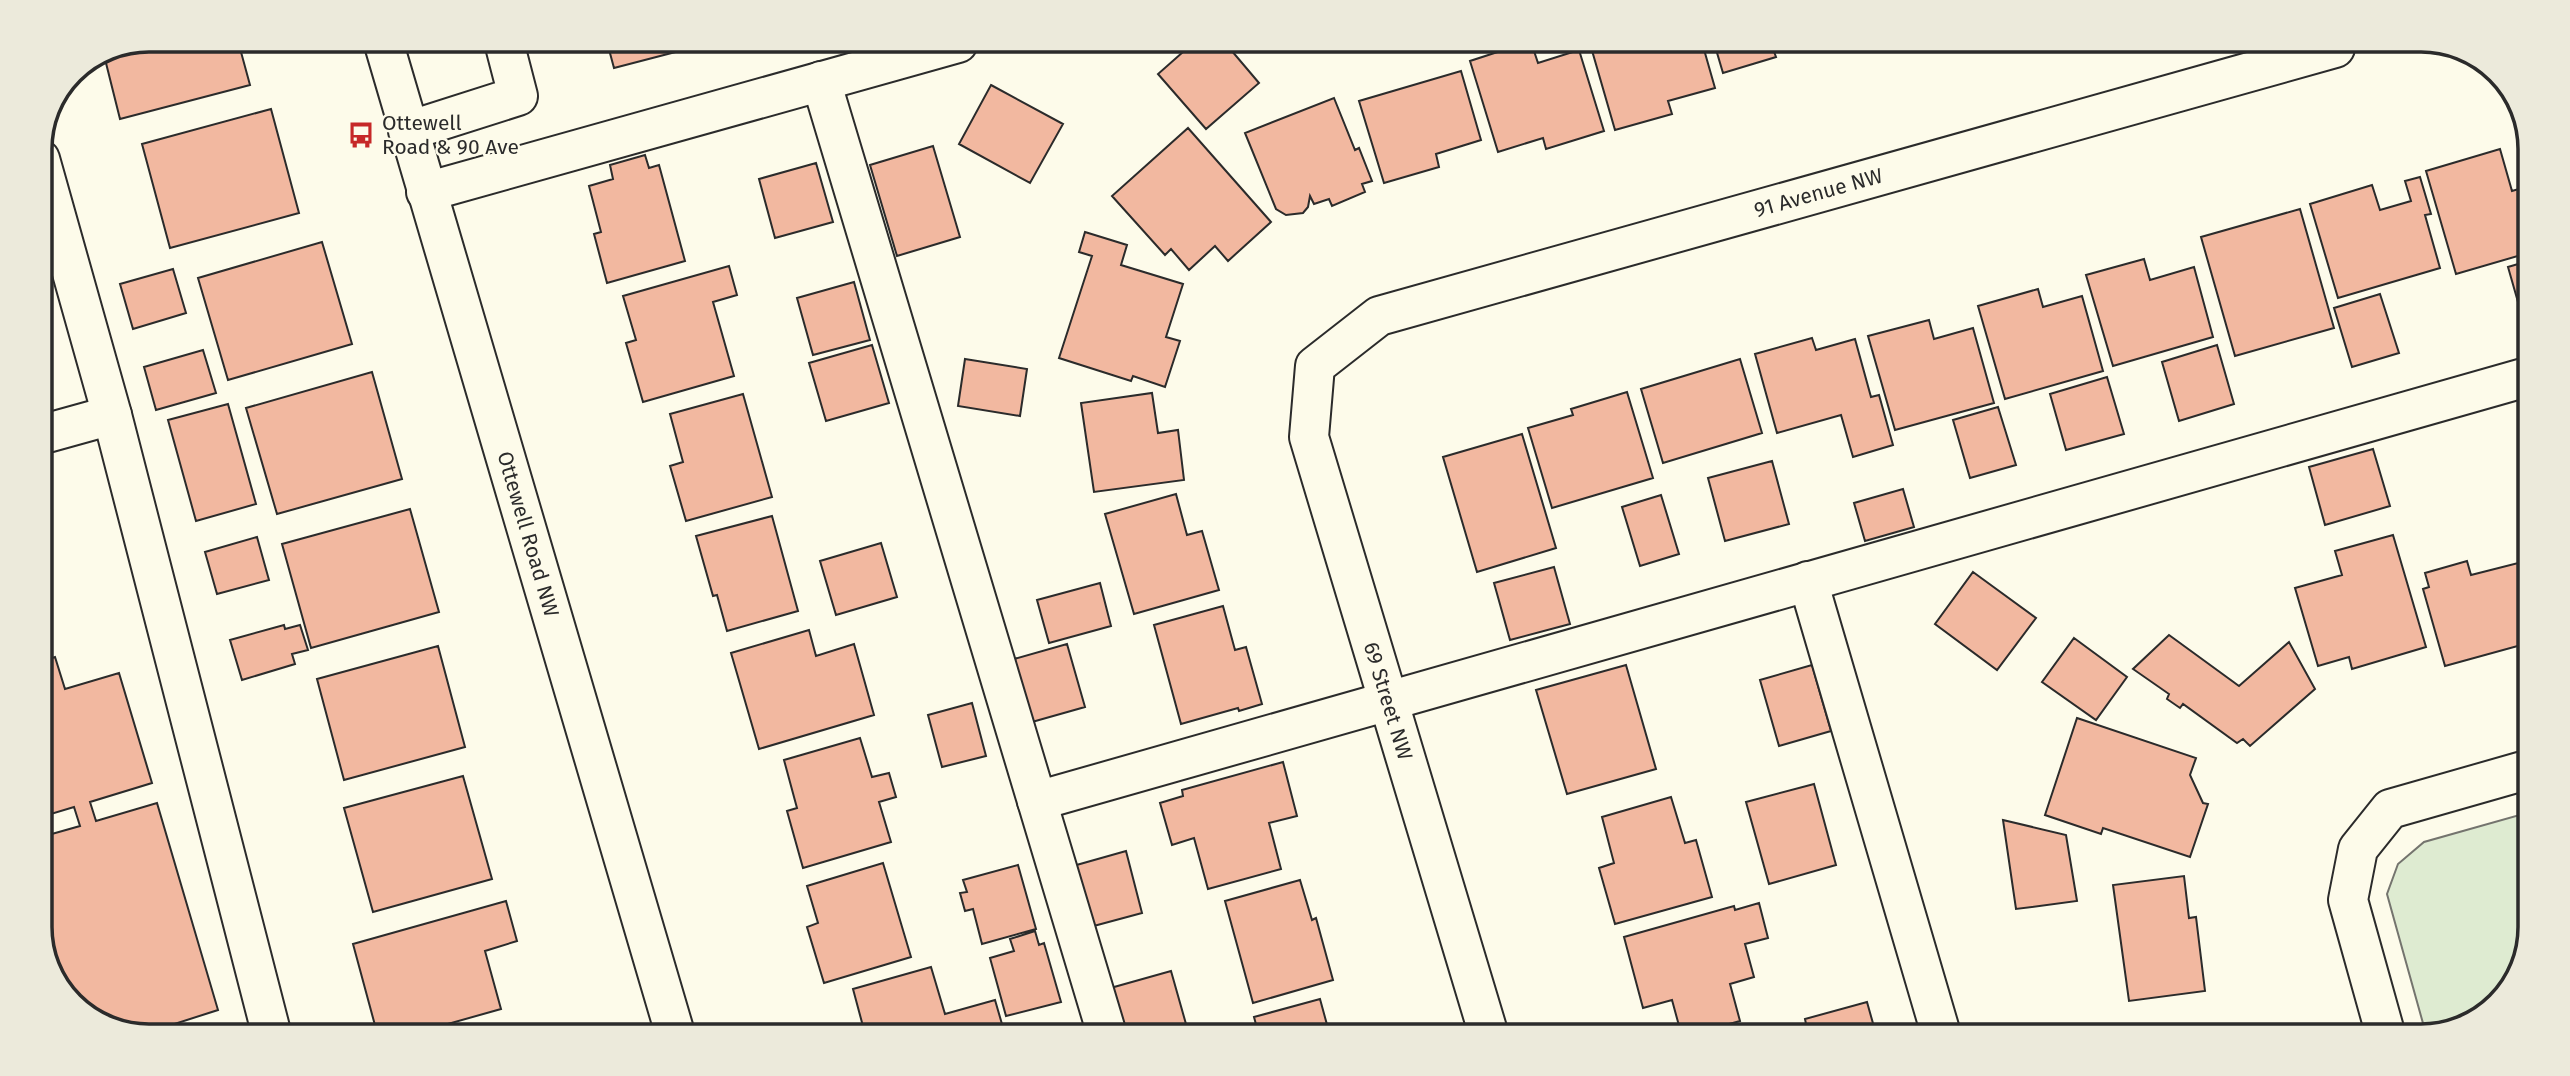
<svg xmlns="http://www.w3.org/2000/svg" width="2570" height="1076" font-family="'Fira Sans',sans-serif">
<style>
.green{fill:#deebd1;stroke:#74746e;stroke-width:2}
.building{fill:#f2b8a0;stroke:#2b2b2b;stroke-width:2}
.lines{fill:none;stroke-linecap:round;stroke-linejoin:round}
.minor-casing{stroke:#2b2b2b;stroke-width:42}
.minor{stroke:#fdfbea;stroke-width:38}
.labels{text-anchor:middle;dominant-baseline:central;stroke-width:5;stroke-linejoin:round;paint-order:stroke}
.poi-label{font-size:21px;fill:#2b2b2b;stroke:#fdfbea;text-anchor:start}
.street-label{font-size:21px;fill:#2b2b2b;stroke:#fdfbea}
.rim{fill:none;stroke:#2b2b2b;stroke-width:3.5}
</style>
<rect width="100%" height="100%" fill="#fdfbea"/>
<path class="green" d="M 2523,814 L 2522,968 L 2481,1017 L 2426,1034 L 2387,894 L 2398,864 L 2424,842 Z"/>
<path class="building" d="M 150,40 L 238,41 L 250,85 L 120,119 L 105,59 Z
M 607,42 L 714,42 L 614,68 Z
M 1192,44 L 1226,44 L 1259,83 L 1206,129 L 1158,74 Z
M 1519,45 L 1532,45 L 1538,63 L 1579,50 L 1604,131 L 1546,149 L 1543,138 L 1498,152 L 1470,61 Z
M 1596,45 L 1703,46 L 1715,88 L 1668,101 L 1672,114 L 1615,130 L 1591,47 Z
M 1715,46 L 1772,46 L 1776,57 L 1723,73 Z
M 1461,71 L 1481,140 L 1436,154 L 1439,167 L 1384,183 L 1359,101 Z
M 991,85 L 1063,124 L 1030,183 L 959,144 Z
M 1334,98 L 1355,150 L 1359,148 L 1372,181 L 1362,184 L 1365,192 L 1332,206 L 1329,199 L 1314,204 L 1310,196 L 1308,207 L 1303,213 L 1286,215 L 1276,209 L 1245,133 Z
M 271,109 L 299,213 L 170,248 L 142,144 Z
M 1188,128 L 1271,222 L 1228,261 L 1215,246 L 1189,270 L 1171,249 L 1165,255 L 1112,196 Z
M 933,146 L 960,237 L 897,256 L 870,165 Z
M 2500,149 L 2512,191 L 2529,186 L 2528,253 L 2456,274 L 2426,171 Z
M 645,155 L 649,168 L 659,165 L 685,261 L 607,283 L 594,234 L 601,232 L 589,186 L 613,179 L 610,165 Z
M 816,163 L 833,222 L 775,238 L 759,179 Z
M 2420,177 L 2431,214 L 2425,215 L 2440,268 L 2338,298 L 2310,204 L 2372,185 L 2380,210 L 2411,201 L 2405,181 Z
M 2300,209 L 2334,328 L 2235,356 L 2201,237 Z
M 1085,232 L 1127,245 L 1121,265 L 1183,284 L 1166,337 L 1180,341 L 1165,387 L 1133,376 L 1131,381 L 1059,358 L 1092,256 L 1079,252 Z
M 322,242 L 352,344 L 228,380 L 198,278 Z
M 2144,259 L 2150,280 L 2194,267 L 2213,337 L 2113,366 L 2086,275 Z
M 2528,261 L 2528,322 L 2524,323 L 2508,267 Z
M 729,266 L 737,295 L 713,302 L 734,376 L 643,402 L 626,343 L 636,340 L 623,296 Z
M 173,269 L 186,313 L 133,329 L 120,284 Z
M 854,282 L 870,340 L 813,355 L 797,298 Z
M 2038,289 L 2043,307 L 2082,296 L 2103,371 L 2005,399 L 1978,306 Z
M 2380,294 L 2399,353 L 2352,367 L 2334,308 Z
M 1929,320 L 1934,339 L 1973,328 L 1994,403 L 1895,430 L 1868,336 Z
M 1812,338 L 1816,350 L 1855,339 L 1871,397 L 1879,395 L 1893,445 L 1853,457 L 1841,415 L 1777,433 L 1755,354 Z
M 872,345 L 889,403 L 826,421 L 809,363 Z
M 2217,345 L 2234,404 L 2179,421 L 2162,362 Z
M 203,350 L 216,393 L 156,410 L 144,367 Z
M 965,359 L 1027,369 L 1020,416 L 958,406 Z
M 1740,359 L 1762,433 L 1663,463 L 1641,389 Z
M 372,372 L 402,479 L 277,514 L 246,408 Z
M 2107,377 L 2124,434 L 2066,450 L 2050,394 Z
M 1627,392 L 1653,478 L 1552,508 L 1528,428 L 1573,415 L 1571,409 Z
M 1152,393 L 1158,433 L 1178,430 L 1184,480 L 1094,492 L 1081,403 Z
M 743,394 L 772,497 L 686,521 L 670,466 L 683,462 L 670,414 Z
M 228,404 L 256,504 L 196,521 L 168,420 Z
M 1998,407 L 2016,465 L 1970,478 L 1953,420 Z
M 1522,434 L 1556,548 L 1477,572 L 1443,457 Z
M 2373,449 L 2390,506 L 2325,525 L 2309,467 Z
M 1772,461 L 1789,524 L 1725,541 L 1708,478 Z
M 1903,489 L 1914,527 L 1865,541 L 1854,503 Z
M 1176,494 L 1187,535 L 1202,531 L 1219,590 L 1134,614 L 1105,514 Z
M 1661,495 L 1679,554 L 1640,566 L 1622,507 Z
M 410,509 L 439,612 L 311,648 L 282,544 Z
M 772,516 L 798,611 L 727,631 L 717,595 L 713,596 L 696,536 Z
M 2393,535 L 2426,647 L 2352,669 L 2349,657 L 2318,666 L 2295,588 L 2342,575 L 2335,551 Z
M 257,537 L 269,580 L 217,594 L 205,552 Z
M 881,543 L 897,597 L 836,615 L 820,561 Z
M 2467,561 L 2471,575 L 2526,561 L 2525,644 L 2445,666 L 2423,589 L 2429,587 L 2425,573 Z
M 1554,567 L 1570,624 L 1510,640 L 1494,583 Z
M 1973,572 L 2036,618 L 1997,670 L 1935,624 Z
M 1100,583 L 1111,626 L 1049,643 L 1037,600 Z
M 1223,606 L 1235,650 L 1246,647 L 1262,704 L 1239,711 L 1238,708 L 1181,724 L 1154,625 Z
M 284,625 L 285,629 L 300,625 L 308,650 L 292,654 L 295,664 L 242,680 L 230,640 Z
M 809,630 L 816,656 L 854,644 L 874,715 L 759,749 L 731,653 Z
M 2169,635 L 2239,686 L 2289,642 L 2315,689 L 2250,746 L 2243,739 L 2237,743 L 2183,704 L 2180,708 L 2167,699 L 2169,694 L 2133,669 Z
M 2074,638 L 2127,677 L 2096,720 L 2042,682 Z
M 1067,644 L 1085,707 L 1032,722 L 1014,659 Z
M 438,646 L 465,747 L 344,780 L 317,679 Z
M 55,657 L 65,689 L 119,673 L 152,783 L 90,802 L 96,821 L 157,803 L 218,1010 L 162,1028 L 108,1028 L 63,993 L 41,924 L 41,837 L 80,826 L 74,807 L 41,817 L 40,662 Z
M 1626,665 L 1656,769 L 1567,794 L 1536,690 Z
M 1812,665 L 1831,731 L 1779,746 L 1760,680 Z
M 972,703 L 986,756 L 942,767 L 928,715 Z
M 2077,718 L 2196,758 L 2190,775 L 2203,803 L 2208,804 L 2190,857 L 2103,828 L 2101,834 L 2045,815 Z
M 860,738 L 872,777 L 889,773 L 896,797 L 879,802 L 891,842 L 803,868 L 787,811 L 797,808 L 784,760 Z
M 1283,762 L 1297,816 L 1269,823 L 1281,869 L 1208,889 L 1194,838 L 1172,845 L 1160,803 L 1183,796 L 1182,790 Z
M 463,776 L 492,879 L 373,912 L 344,808 Z
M 1814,784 L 1836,865 L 1769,884 L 1746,802 Z
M 1671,797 L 1685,843 L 1696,840 L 1712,897 L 1615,924 L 1599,868 L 1614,863 L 1602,817 Z
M 2003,820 L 2066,835 L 2077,901 L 2016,909 Z
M 1126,851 L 1142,913 L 1090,927 L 1073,866 Z
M 883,863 L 911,957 L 824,983 L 807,927 L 818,923 L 807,886 Z
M 1018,865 L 1036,929 L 982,944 L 973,909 L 965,911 L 960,893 L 967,892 L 963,880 Z
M 2184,876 L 2189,918 L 2196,917 L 2205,991 L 2129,1001 L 2113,885 Z
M 1300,880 L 1312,920 L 1316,918 L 1333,980 L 1253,1003 L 1225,901 Z
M 506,901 L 517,941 L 485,951 L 501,1009 L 430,1029 L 376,1029 L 353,944 Z
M 1759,903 L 1768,938 L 1745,944 L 1754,977 L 1730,984 L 1740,1021 L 1697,1033 L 1681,1033 L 1672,1000 L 1643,1008 L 1624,937 L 1734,906 L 1735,910 Z
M 1035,931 L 1039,945 L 1044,943 L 1061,1002 L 1006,1016 L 990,958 L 1014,951 L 1010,939 Z
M 931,967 L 945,1014 L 995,1000 L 1004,1031 L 864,1030 L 853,989 Z
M 1171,971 L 1186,1024 L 1161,1031 L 1119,1031 L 1107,989 Z
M 1320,999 L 1329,1032 L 1258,1032 L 1254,1017 Z
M 1867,1002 L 1876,1034 L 1808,1034 L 1805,1019 Z"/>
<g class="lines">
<g class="minor-casing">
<g id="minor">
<path id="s1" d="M 383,41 L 674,1030"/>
<path d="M 821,81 L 1106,1031"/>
<path d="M 408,131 L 518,96 L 504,42"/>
<path d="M 40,159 L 112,415 L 270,1028"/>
<path d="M 426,192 L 958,43"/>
<path d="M 40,435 L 112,415"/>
<path d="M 1808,581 L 1941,1034"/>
<path d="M 1037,801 L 2527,377"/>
<path id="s2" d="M 1488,1032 L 1309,437 L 1315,366 L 1379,316 L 2335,48"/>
<path d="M 2386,1036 L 2348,900 L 2358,849 L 2390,809 L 2523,771"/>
</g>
</g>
<use href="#minor" class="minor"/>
</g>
<defs>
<g id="bus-bare" transform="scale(2.1)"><path d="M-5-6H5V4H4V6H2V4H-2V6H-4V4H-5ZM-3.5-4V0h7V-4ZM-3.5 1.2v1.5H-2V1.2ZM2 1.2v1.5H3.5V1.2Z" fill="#c62828" stroke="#fdfbea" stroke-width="2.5" paint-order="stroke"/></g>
</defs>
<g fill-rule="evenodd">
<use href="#bus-bare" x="361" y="135"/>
</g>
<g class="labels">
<g class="poi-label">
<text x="382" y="123">Ottewell<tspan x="382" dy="24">Road &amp; 90 Ave</tspan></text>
</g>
<g class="street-label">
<text stroke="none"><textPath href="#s2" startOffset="1230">91 Avenue NW</textPath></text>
<text stroke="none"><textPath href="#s1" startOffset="514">Ottewell Road NW</textPath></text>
<text transform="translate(1388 701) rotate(73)">69 Street NW</text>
</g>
</g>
<path d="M0 0H2570V1076H0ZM149 52H2421A97 97 0 0 1 2518 149V927A97 97 0 0 1 2421 1024H149A97 97 0 0 1 52 927V149A97 97 0 0 1 149 52Z" fill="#eceadb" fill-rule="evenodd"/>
<path class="rim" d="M149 52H2421A97 97 0 0 1 2518 149V927A97 97 0 0 1 2421 1024H149A97 97 0 0 1 52 927V149A97 97 0 0 1 149 52Z"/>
</svg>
